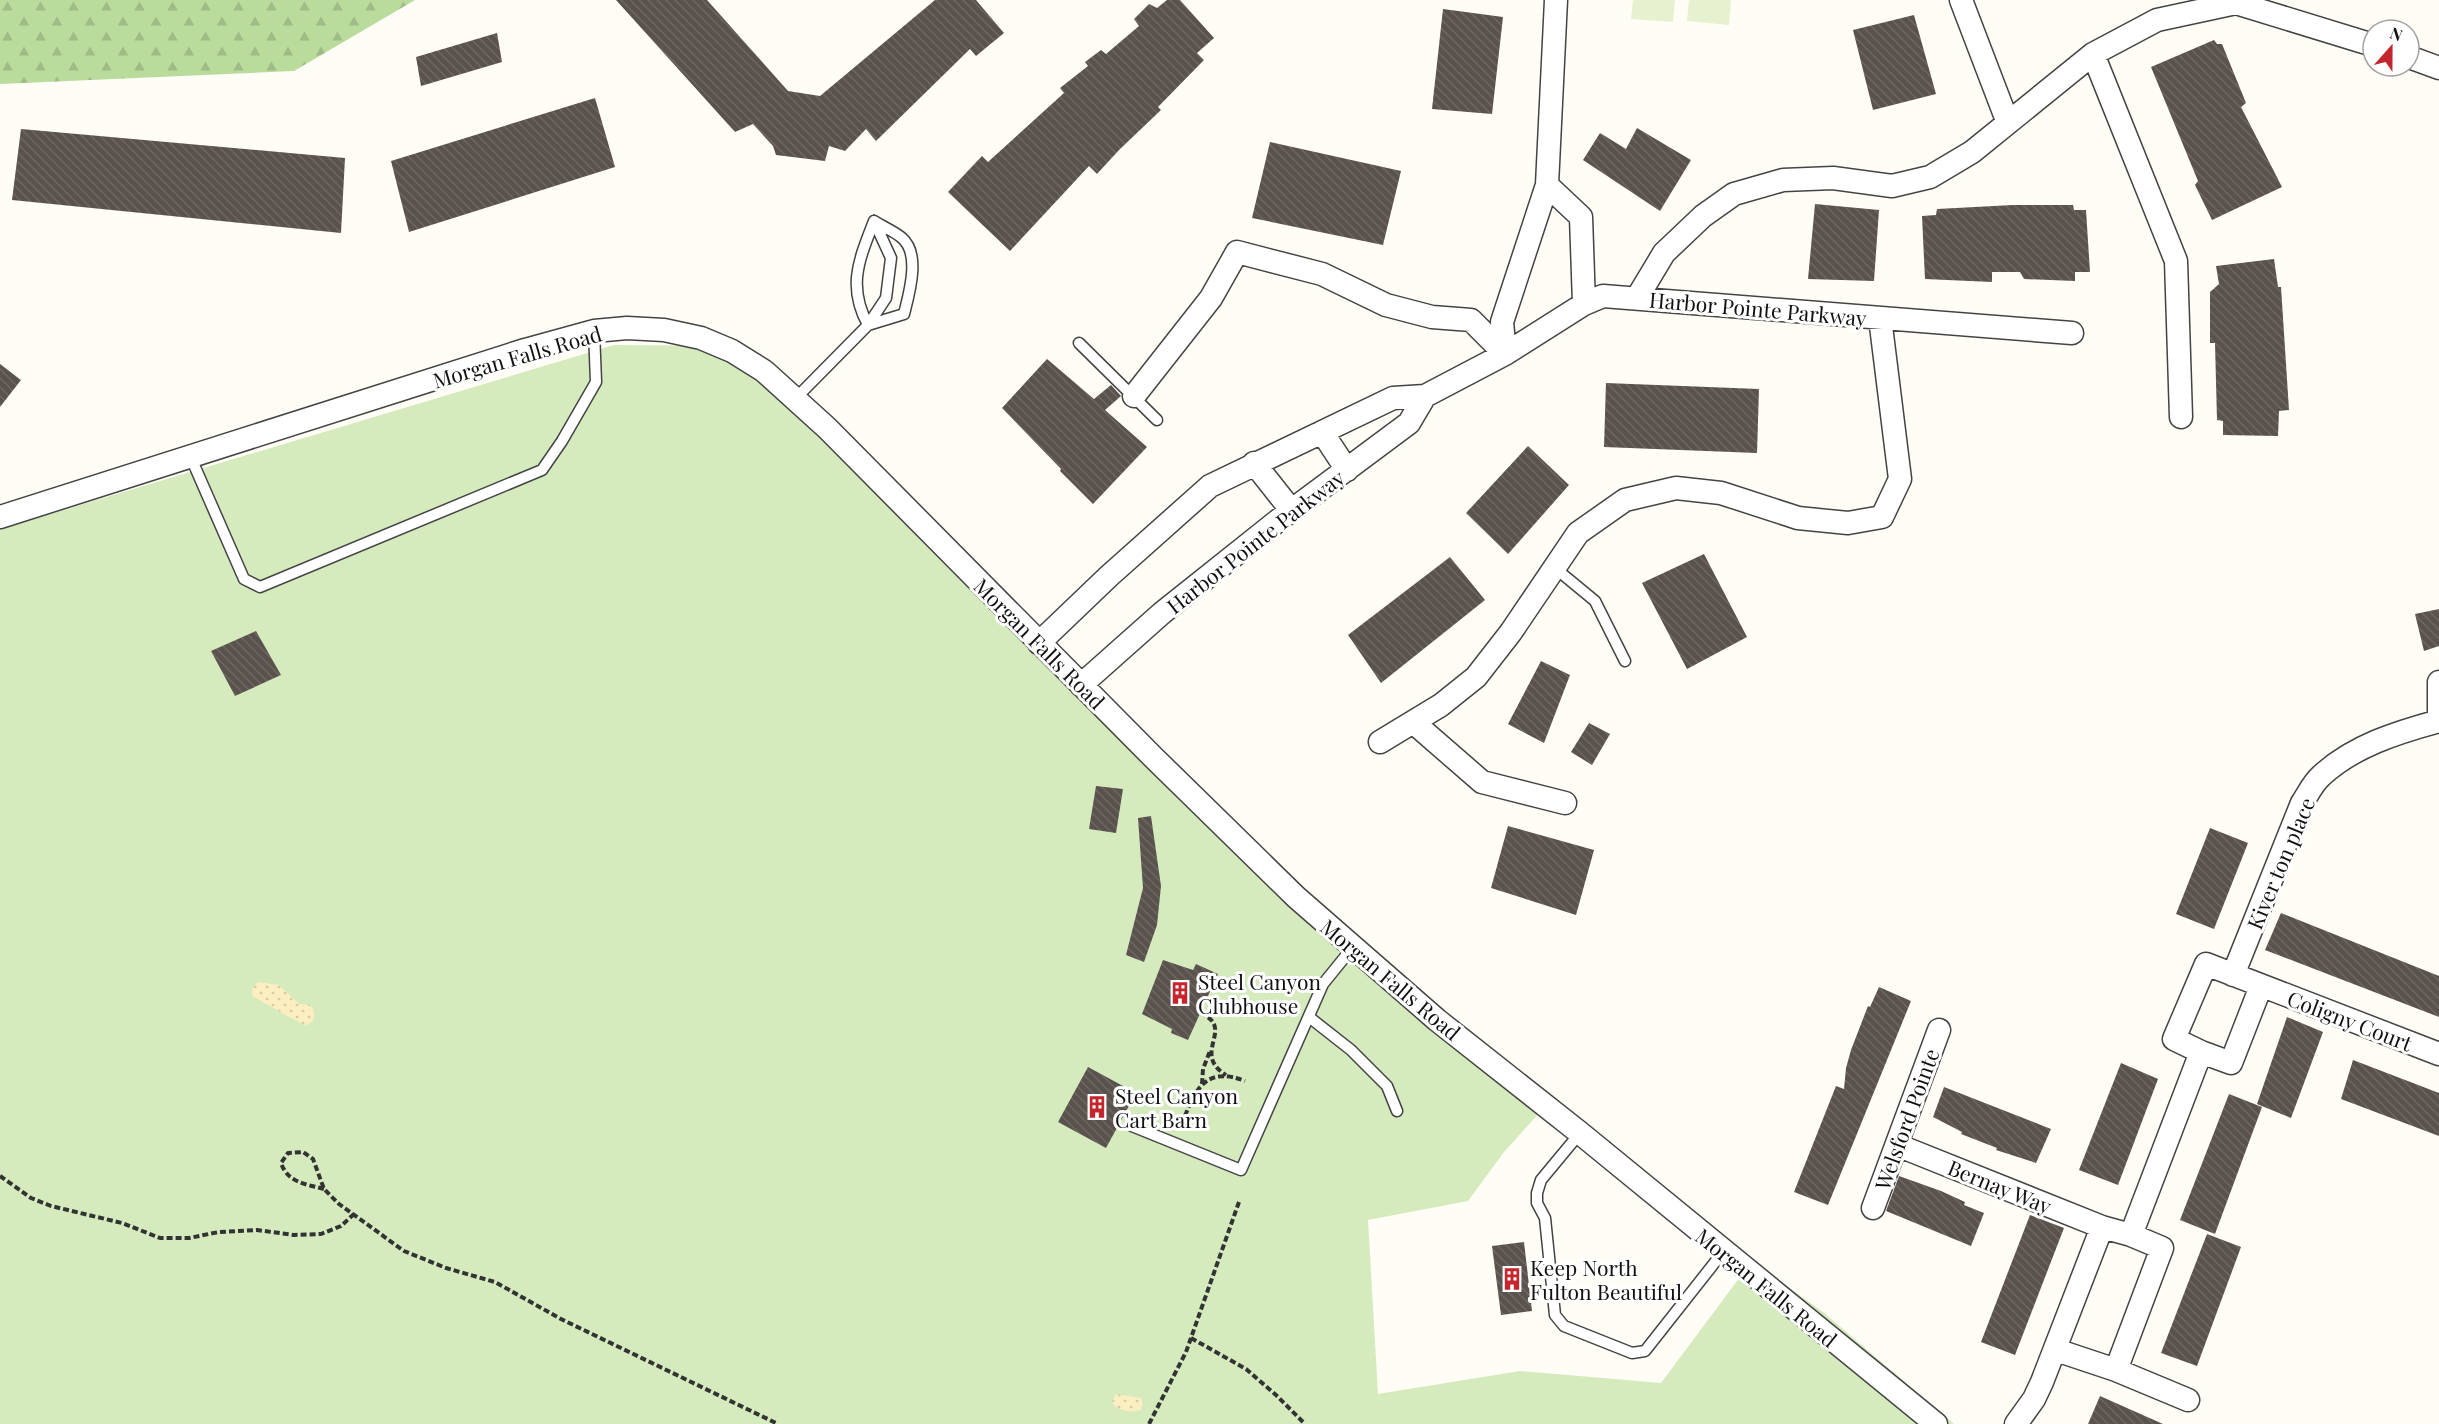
<svg xmlns="http://www.w3.org/2000/svg" width="2439" height="1424" font-family="'Playfair Display',serif">
<style>
.grass{fill:#d5ebbd}
.forest{fill:url(#forest-firs)}
.sand{fill:url(#sand-dots)}
.pitch{fill:#e6f2cf}
.building{fill:url(#building-back-hatch)}
.lines{fill:none;stroke-linecap:round;stroke-linejoin:round}
.service-casing{stroke:#444;stroke-width:13}
.minor-casing{stroke:#444;stroke-width:25}
.path{stroke:#333;stroke-width:4;stroke-dasharray:6 3;stroke-linecap:butt}
.service{stroke:#fff;stroke-width:10}
.minor{stroke:#fff;stroke-width:22}
.labels{text-anchor:middle;dominant-baseline:central;stroke-width:6;stroke-linejoin:round;paint-order:stroke}
.street-label{font-size:21px;fill:#111;stroke:#fff}
.poi-label{font-size:21px;fill:#111;stroke:#fff;text-anchor:start}
</style>
<defs>
<pattern id="forest-firs" width="22" height="20" patternUnits="userSpaceOnUse" patternTransform="scale(1.5)"><rect width="22" height="20" fill="#b9dc9c"/><path d="M5 1l3.5 6h-7zM16 11l3.5 6h-7z" fill="#9ebc85"/></pattern>
<pattern id="sand-dots" width="8" height="8" patternUnits="userSpaceOnUse" patternTransform="scale(1.5)"><rect width="8" height="8" fill="#fbeec1"/><path d="M2 2h.1M6 6h.1" fill="none" stroke="#d6cba5" stroke-width="1.8" stroke-linecap="round"/></pattern>
<pattern id="building-back-hatch" width="6" height="6" patternUnits="userSpaceOnUse" patternTransform="scale(1.5)"><rect width="6" height="6" fill="#5a524d"/><path d="M-1 5l2 2M0 0l6 6M5-1l2 2" fill="none" stroke="#6d6662"/></pattern>
</defs>
<rect width="100%" height="100%" fill="#fffdf5"/>
<path class="grass" d="M 614,345 L 740,346 L 1196,804 L 1551,1100 L 1504,1152 L 1468,1201 L 1368,1220 L 1378,1394 L 1520,1371 L 1661,1383 L 1752,1261 L 1823,1312 L 1954,1424 L 0,1424 L 0,529 Z"/>
<path class="forest" d="M 0,0 L 415,0 L 294,71 L 0,84 Z"/>
<path class="sand" d="M 258,982 L 279,985 L 299,1004 L 310,1005 L 315,1012 L 313,1021 L 307,1025 L 303,1024 C 284,1015 272,1006 253,997 L 252,989 Z
M 1116,1394 L 1141,1398 L 1143,1405 L 1141,1410 C 1132,1413 1116,1411 1112,1402 Z"/>
<path class="pitch" d="M 1633,0 L 1675,0 L 1673,22 L 1631,19 Z
M 1689,0 L 1731,0 L 1729,25 L 1687,21 Z"/>
<path class="building" d="M 616,0 L 707,0 L 788,91 L 820,96 L 935,0 L 976,0 L 1004,33 L 976,56 L 970,49 L 876,141 L 866,129 L 845,151 L 829,146 L 825,161 L 776,155 L 773,146 L 753,124 L 735,132 Z
M 1167,0 L 1180,0 L 1214,38 L 1197,53 L 1204,60 L 1158,107 L 1161,110 L 1119,150 L 1097,174 L 1089,166 L 1010,251 L 948,192 L 982,156 L 988,162 L 1064,93 L 1060,88 L 1088,66 L 1085,62 L 1101,50 L 1106,54 L 1139,26 L 1134,19 L 1149,4 L 1157,8 Z
M 1443,9 L 1503,17 L 1492,114 L 1432,109 Z
M 1914,15 L 1936,94 L 1873,110 L 1853,30 Z
M 497,33 L 502,62 L 421,86 L 416,57 Z
M 2214,40 L 2217,44 L 2222,44 L 2246,103 L 2241,107 L 2282,187 L 2212,220 L 2195,185 L 2198,181 L 2151,67 Z
M 595,98 L 615,167 L 409,232 L 391,161 Z
M 1637,128 L 1691,160 L 1660,211 L 1583,160 L 1600,133 L 1626,149 Z
M 21,129 L 345,158 L 341,233 L 12,200 Z
M 1270,142 L 1401,171 L 1383,245 L 1252,218 Z
M 1815,204 L 1879,210 L 1874,281 L 1808,279 Z
M 2013,205 L 2073,205 L 2074,210 L 2086,210 L 2090,272 L 2075,272 L 2075,281 L 2024,279 L 2020,272 L 1992,272 L 1992,282 L 1925,279 L 1922,216 L 1936,215 L 1937,209 Z
M 2274,259 L 2278,287 L 2281,287 L 2289,410 L 2279,411 L 2278,436 L 2223,435 L 2223,421 L 2217,420 L 2215,343 L 2210,343 L 2210,292 L 2219,284 L 2216,266 Z
M 1047,359 L 1094,399 L 1111,385 L 1121,396 L 1105,410 L 1147,447 L 1093,504 L 1060,471 L 1061,469 L 1002,408 Z
M 0,364 L 21,380 L 0,407 Z
M 1606,383 L 1759,389 L 1757,453 L 1604,447 Z
M 1528,446 L 1569,485 L 1508,554 L 1466,513 Z
M 1704,554 L 1747,637 L 1687,669 L 1642,583 Z
M 1450,557 L 1485,600 L 1381,683 L 1348,635 Z
M 2439,609 L 2439,646 L 2424,651 L 2415,614 Z
M 256,631 L 281,675 L 235,696 L 211,651 Z
M 1541,661 L 1570,675 L 1544,743 L 1508,724 Z
M 1589,723 L 1610,734 L 1592,765 L 1571,752 Z
M 1096,786 L 1123,789 L 1116,833 L 1089,829 Z
M 1151,816 L 1161,886 L 1157,925 L 1144,962 L 1126,955 L 1143,888 L 1138,818 Z
M 1508,826 L 1594,850 L 1576,915 L 1491,888 Z
M 2210,828 L 2248,843 L 2214,929 L 2176,914 Z
M 2281,913 L 2439,976 L 2439,1017 L 2265,950 Z
M 1163,960 L 1193,970 L 1196,964 L 1218,974 L 1188,1040 L 1171,1033 L 1172,1029 L 1142,1014 Z
M 1879,987 L 1911,1001 L 1828,1205 L 1794,1192 L 1836,1086 L 1844,1089 L 1846,1068 L 1851,1050 L 1868,1006 L 1870,1007 Z
M 2287,1017 L 2323,1032 L 2291,1118 L 2257,1104 Z
M 2353,1060 L 2439,1093 L 2439,1136 L 2341,1099 Z
M 2121,1063 L 2158,1079 L 2118,1185 L 2079,1170 Z
M 1088,1067 L 1136,1093 L 1106,1148 L 1058,1122 Z
M 1944,1087 L 2051,1129 L 2036,1163 L 1996,1150 L 1997,1148 L 1961,1134 L 1962,1132 L 1933,1117 Z
M 2229,1094 L 2262,1107 L 2215,1234 L 2180,1220 Z
M 1899,1176 L 1941,1191 L 1965,1202 L 1964,1205 L 1984,1213 L 1971,1246 L 1886,1211 Z
M 2030,1215 L 2064,1228 L 2015,1355 L 1981,1342 Z
M 2207,1234 L 2241,1247 L 2197,1366 L 2161,1353 Z
M 1524,1242 L 1532,1311 L 1501,1315 L 1492,1246 Z
M 2100,1396 L 2163,1424 L 2088,1424 Z"/>
<g class="lines">
<g class="service-casing">
<path id="service" d="M 868,325 L 904,314 C 909,294 921,254 902,238 C 894,231 883,227 874,221
M 868,325 C 847,286 859,260 874,221
M 1079,343 L 1157,420
M 795,399 L 868,325 L 886,298 L 891,258 L 874,221
M 191,458 L 244,579 L 260,587 L 542,470 L 562,441 L 596,382 L 594,331
M 1555,568 L 1595,601 L 1625,661
M 1309,1017 L 1351,1050 L 1387,1086 L 1397,1111
M 1132,1126 L 1241,1170 L 1323,984 L 1353,947
M 1580,1133 L 1541,1180 L 1537,1193 L 1537,1203 L 1545,1218 L 1555,1315 L 1564,1326 L 1632,1353 L 1645,1351 L 1723,1252"/>
</g>
<g class="minor-casing">
<path id="minor" d="M 1961,0 L 2008,123
M 2093,54 L 2176,261 L 2181,417
M 2409,57 L 2439,68
M 1547,185 L 1581,217 L 1584,304
M 1637,298 L 1664,253 L 1703,216 L 1734,194 L 1783,180 L 1833,178 L 1892,186 L 1930,177 L 1972,152 L 2093,54 L 2157,20 L 2236,3 L 2373,45
M 1505,354 L 1502,322 L 1547,185 L 1556,0
M 1134,396 L 1211,298 L 1237,252 L 1322,274 L 1386,305 L 1432,317 L 1471,320 L 1505,354
M 1322,432 L 1347,470
M 1254,463 L 1292,511
M 0,517 L 525,350 L 594,331 L 627,328 L 664,330 L 701,338 L 732,351 L 764,371 L 827,428 L 1153,757 L 1296,897 L 1437,1020 L 1580,1133 L 1936,1424
M 1039,643 L 1109,576 L 1210,486 L 1393,398 L 1425,396 L 1505,354 L 1584,304 L 1603,296 L 2072,333
M 1081,685 L 1162,613 L 1280,519 L 1409,423 L 1425,396
M 2439,721 L 2439,682
M 1413,722 L 1482,782 L 1565,803
M 1380,742 L 1441,705 L 1476,677 L 1511,632 L 1578,533 L 1625,500 L 1676,488 L 1721,493 L 1798,518 L 1848,523 L 1882,517 L 1900,479 L 1880,318
M 2233,975 L 2302,803 C 2308,794 2313,783 2321,776 C 2353,746 2398,732 2439,721
M 2201,1052 L 2174,1039 L 2206,964 L 2439,1054
M 1897,1145 L 2102,1227
M 1873,1208 L 1939,1030
M 2056,1350 L 2116,1370 L 2162,1248 L 2131,1235
M 2116,1370 L 2188,1400
M 2016,1424 L 2034,1399 L 2042,1382 L 2102,1227 L 2131,1235 L 2201,1052 L 2231,1063 L 2261,986"/>
</g>
<path class="path" d="M 1200,1013 C 1237,1028 1190,1053 1226,1075
M 1202,1084 L 1203,1069 L 1210,1051
M 1185,1116 C 1197,1085 1209,1067 1245,1081
M 0,1176 L 31,1198 L 51,1206 L 122,1223 L 160,1238 L 189,1238 L 219,1232 L 257,1230 L 294,1235 L 321,1234 L 341,1226 L 354,1214
M 324,1189 C 306,1184 288,1183 281,1163 L 288,1153 L 303,1152 L 313,1159 L 324,1189 L 339,1204 L 404,1251 L 446,1268 L 495,1282 L 561,1319 L 778,1424
M 1191,1338 L 1246,1369 L 1276,1395 L 1305,1424
M 1149,1424 L 1186,1352 L 1239,1202"/>
<use href="#service" class="service"/>
<use href="#minor" class="minor"/>
</g>
<defs>
<g id="building-bare" transform="scale(1.8)"><path d="M-4-6H4V6H1V3H-1V6H-4ZM-2.5-4.3h1.7v1.8h-1.7ZM.8-4.3h1.7v1.8H.8ZM-2.5-1h1.7V.8h-1.7ZM.8-1h1.7V.8H.8Z" fill="#c4262e" stroke="#fff" stroke-width="2.5" paint-order="stroke"/></g>
</defs>
<g fill-rule="evenodd">
<use href="#building-bare" x="1180" y="993"/>
<use href="#building-bare" x="1097" y="1107"/>
<use href="#building-bare" x="1512" y="1279"/>
</g>
<g class="labels">
<g class="street-label">
<text transform="translate(1758 308) rotate(5)">Harbor Pointe Parkway</text>
<text transform="translate(517 356) rotate(-16)">Morgan Falls Road</text>
<text transform="translate(1255 541) rotate(-38)">Harbor Pointe Parkway</text>
<text transform="translate(1040 643) rotate(45)">Morgan Falls Road</text>
<text transform="translate(2280 863) rotate(-67)">Kiver ton place</text>
<text transform="translate(1391 979) rotate(40)">Morgan Falls Road</text>
<text transform="translate(2350 1020) rotate(21)">Coligny Court</text>
<text transform="translate(1906 1119) rotate(-70)">Welsford Pointe</text>
<text transform="translate(2000 1186) rotate(22)">Bernay Way</text>
<text transform="translate(1767 1287) rotate(39)">Morgan Falls Road</text>
</g>
<g class="poi-label">
<text x="1198" y="981">Steel Canyon<tspan x="1198" dy="24">Clubhouse</tspan></text>
<text x="1115" y="1095">Steel Canyon<tspan x="1115" dy="24">Cart Barn</tspan></text>
<text x="1530" y="1267">Keep North<tspan x="1530" dy="24">Fulton Beautiful</tspan></text>
</g>
</g>
<g transform="translate(2391 48) rotate(21)"><circle r="28" fill="#ffffff" stroke="#a0a0a0" stroke-width="1.5"/>
<path d="M0-4.5L10 22L0 15L-10 22Z" fill="#c4262e"/>
<text y="-9" font-size="16" font-weight="bold" text-anchor="middle" fill="#111111">N</text>
</g>
</svg>
